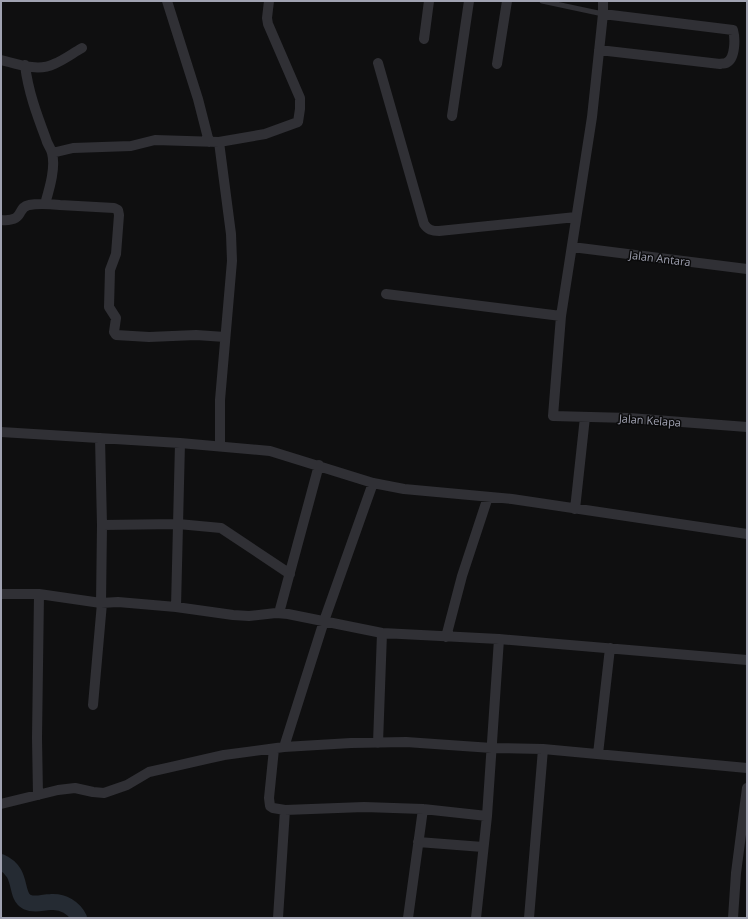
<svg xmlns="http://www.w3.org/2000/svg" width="748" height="919" font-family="'Open Sans',sans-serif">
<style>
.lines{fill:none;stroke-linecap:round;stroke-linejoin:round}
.river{stroke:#252b33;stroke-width:16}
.lane{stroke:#303035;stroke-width:5}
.street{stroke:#303035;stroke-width:10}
.labels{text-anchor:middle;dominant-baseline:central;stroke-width:3;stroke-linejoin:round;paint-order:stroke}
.street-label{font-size:11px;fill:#a0a2b1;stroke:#0a0a0b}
</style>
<rect width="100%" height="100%" fill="#0f0f10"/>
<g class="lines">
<path class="river" d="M 1,862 C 24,872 14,896 27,902 C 36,906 42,902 51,902 C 63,901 74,908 79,918"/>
<path class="lane" d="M 542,1 L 603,14"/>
<path class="street" d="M 167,1 L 198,99 L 209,142
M 603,1 L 603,14 L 592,117 L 561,316 L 553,416 L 629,418 L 747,427
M 424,39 L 429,1
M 599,50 L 720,64 C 722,63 724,64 726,63 C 736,59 735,37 733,30 L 603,14
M 1,60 C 17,64 38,72 54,64 C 64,60 73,53 82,48
M 378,63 L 424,224 C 428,230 432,231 439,231 L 576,217
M 497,64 L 507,1
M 25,65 C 28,91 37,115 46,139 C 47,144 51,148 52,153 C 56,168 49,190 45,204
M 452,116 L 469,1
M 219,142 L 231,234 L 232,261 L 220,400 L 220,446
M 52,153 L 73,148 L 131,146 L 155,140 L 219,142 L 265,134 L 298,122 L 300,109 L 300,98 L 268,24 L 267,18 L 269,1
M 1,220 C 26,222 16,207 29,205 C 39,203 50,204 60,205 C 78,206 96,207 114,208 L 118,210 L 119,215 L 116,254 L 110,270 L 109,307 L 116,318 L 114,332 L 116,335 L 149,337 L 196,335 L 225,337
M 572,247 L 747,269
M 386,294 L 561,316
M 1,432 L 180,443 L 270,451 L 373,483 L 404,489 L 512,499 L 747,534
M 100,438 L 102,525 L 101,603
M 575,509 L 585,417
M 102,525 L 178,524 L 221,528 L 290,574
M 1,594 L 39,594 L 101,603 L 118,602 L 176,607 L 233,615 L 249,616 L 276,613 L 288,614 L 382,633 L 499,639 L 747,660
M 176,607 L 180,443
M 279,613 L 319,465
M 446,637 L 462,576 L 488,497
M 93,705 L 102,603
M 378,743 L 382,633
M 284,747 L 324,621 L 373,483
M 274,749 L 269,798 L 270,806 L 273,808 L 285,810 L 364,807 L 423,809 L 487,816
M 598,754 L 610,648
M 38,795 L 37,738 L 39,594
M 1,804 L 58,790 L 75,788 L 93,792 L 104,793 L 127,785 L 149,772 L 224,755 L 284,747 L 351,743 L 406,742 L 492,748 L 543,749 L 747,768
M 418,842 L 483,847
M 278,918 L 285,810
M 408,918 L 423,809
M 476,918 L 487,816 L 499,639
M 529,918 L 543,749
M 733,918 L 736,873 L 747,788"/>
</g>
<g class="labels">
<g class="street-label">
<text transform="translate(660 258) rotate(7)">Jalan Antara</text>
<text transform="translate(650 420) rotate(4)">Jalan Kelapa</text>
</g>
</g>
<rect width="748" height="919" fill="none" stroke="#a0a2b1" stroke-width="4"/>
</svg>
